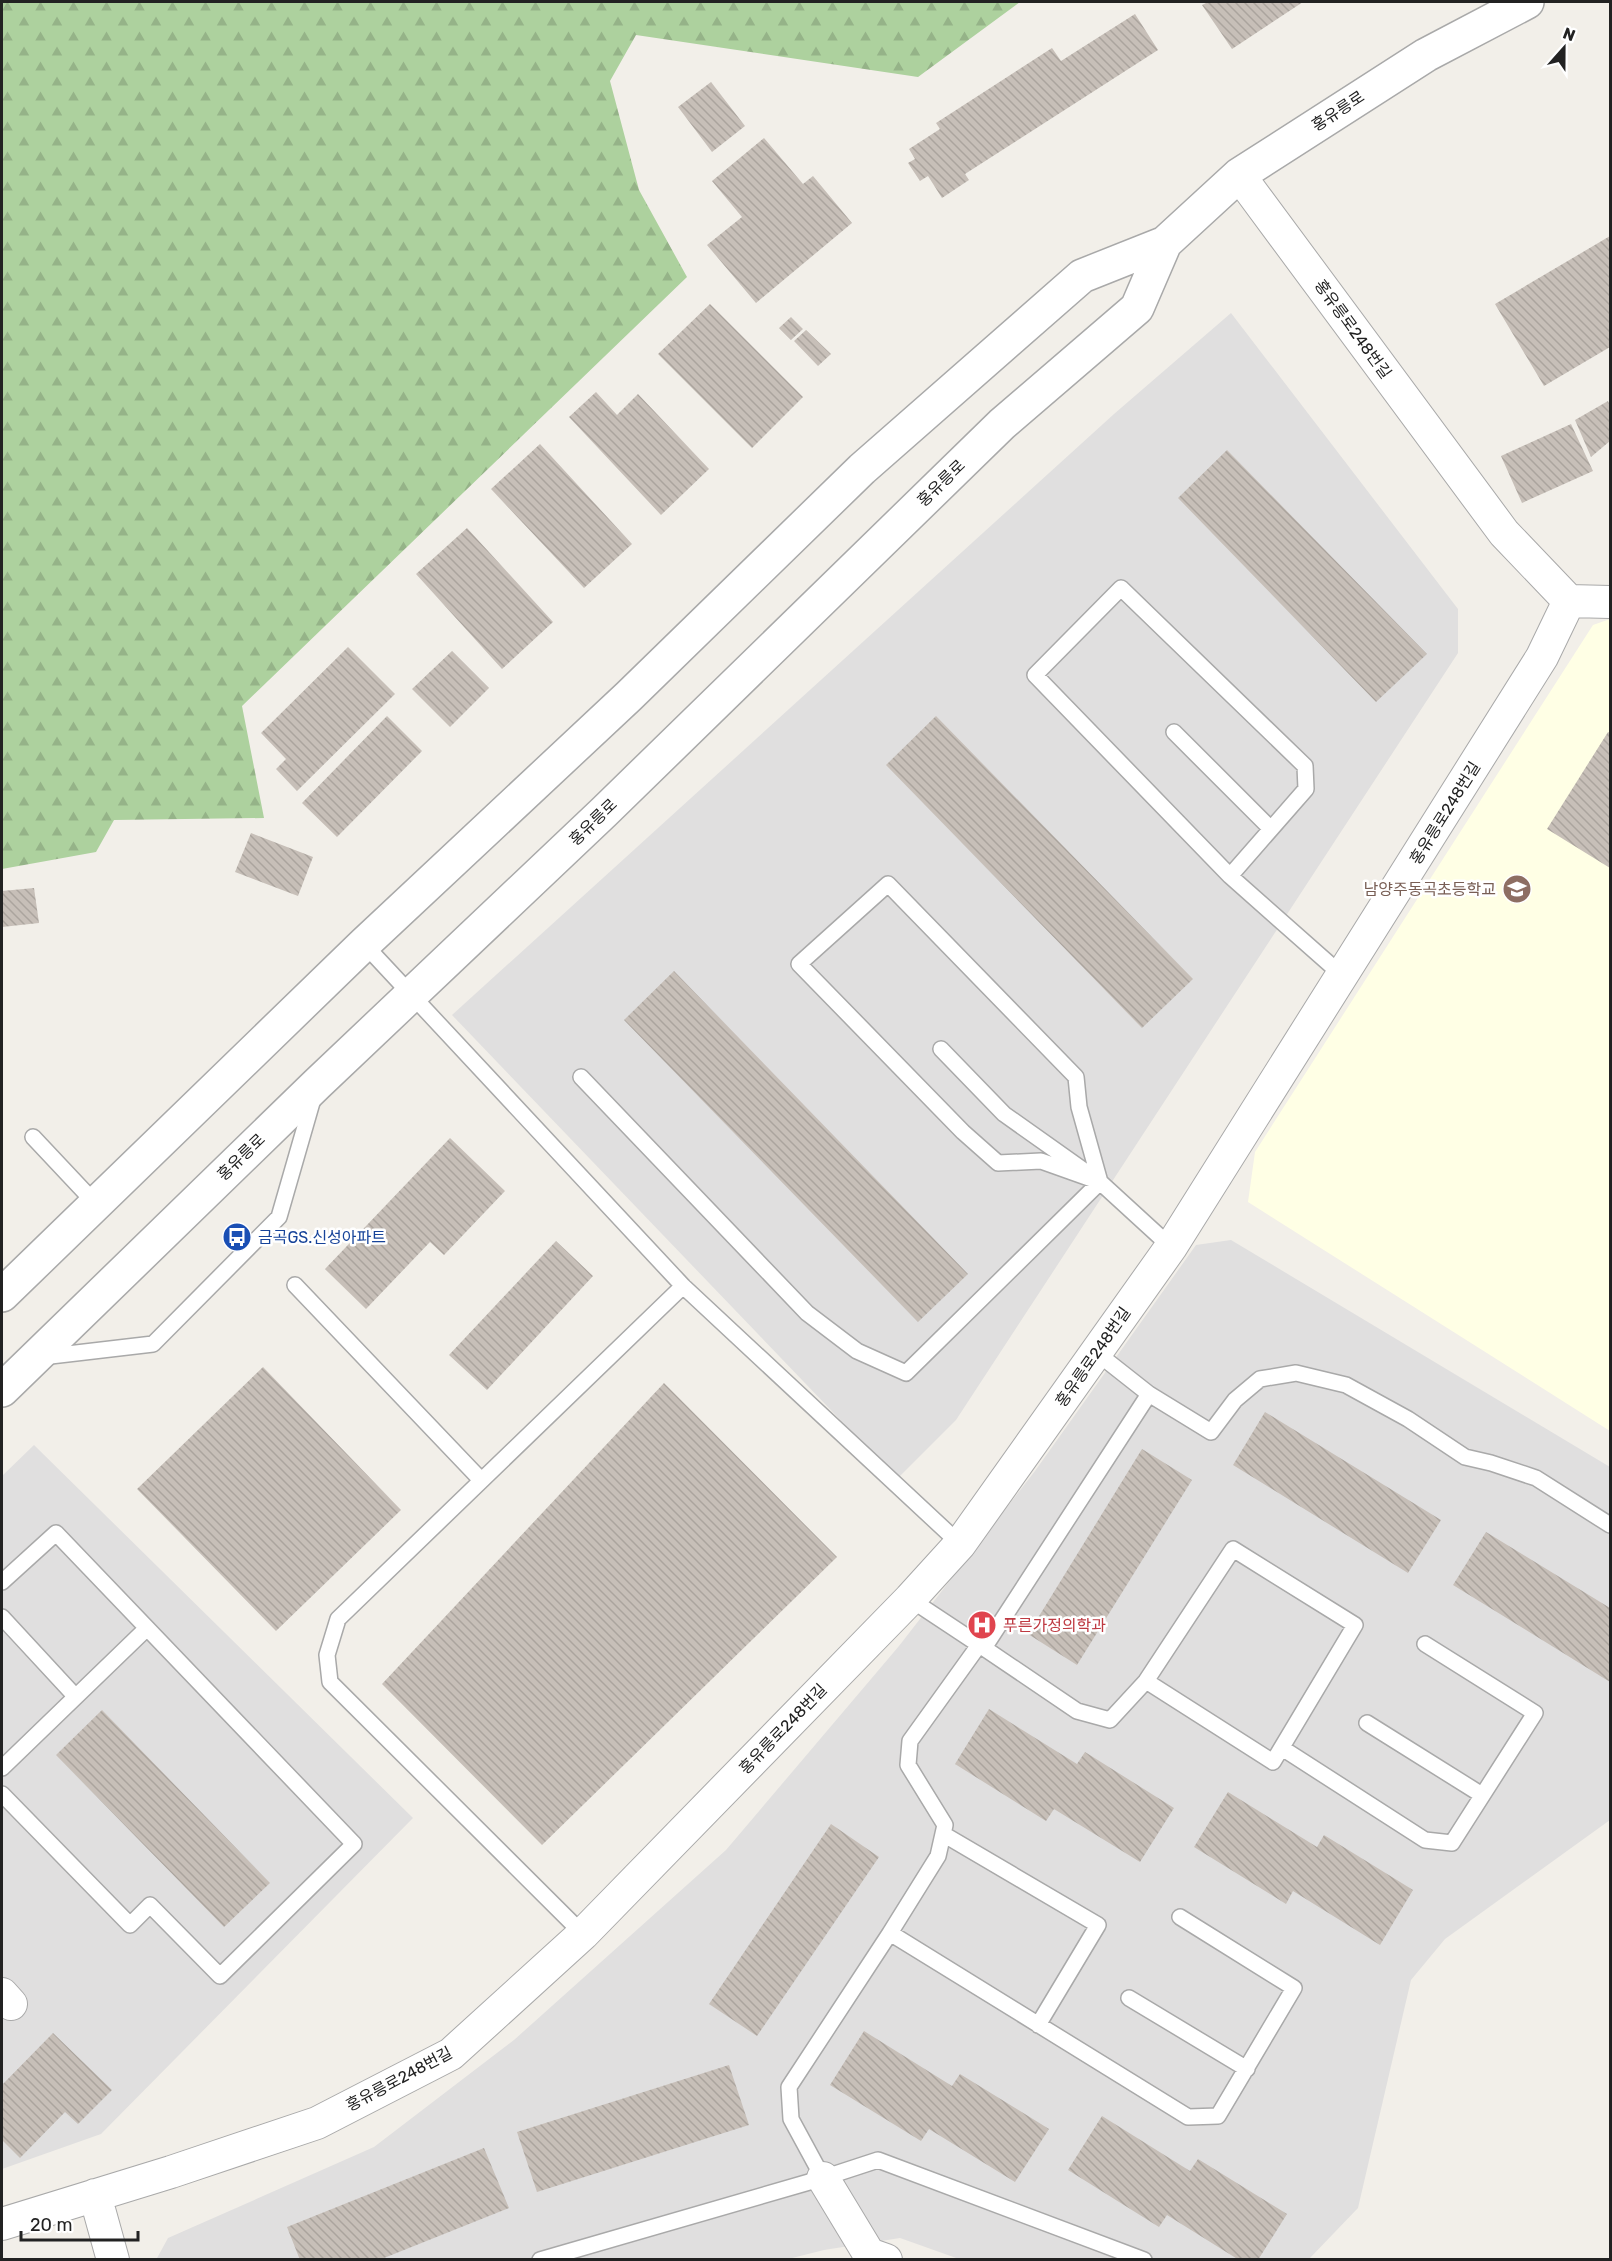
<svg xmlns="http://www.w3.org/2000/svg" width="1612" height="2261" font-family="Rubik,'Noto Sans KR',sans-serif">
<style>
.residential{fill:#e0dfdf}
.education{fill:#ffffe5}
.forest{fill:url(#forest-firs)}
.building{fill:url(#building-back-hatch)}
.lines{fill:none;stroke-linecap:round;stroke-linejoin:round}
.service-casing{stroke:#a9a9a9;stroke-width:18}
.minor-casing{stroke:#a9a9a9;stroke-width:34}
.tertiary-casing{stroke:#a9a9a9;stroke-width:36}
.service{stroke:#fff;stroke-width:15}
.minor{stroke:#fff;stroke-width:32}
.tertiary{stroke:#fff;stroke-width:33}
.labels{text-anchor:middle;dominant-baseline:central;stroke-width:5;stroke-linejoin:round;paint-order:stroke}
.street-label{font-size:16px;fill:#222;stroke:#fff}
.education-label{font-size:16px;fill:#785e54;stroke:#fff;text-anchor:end}
.transit-label{font-size:16px;fill:#164399;stroke:#fff;text-anchor:start}
.health-label{font-size:16px;fill:#be3a42;stroke:#fff;text-anchor:start}
</style>
<defs>
<pattern id="forest-firs" width="22" height="20" patternUnits="userSpaceOnUse" patternTransform="scale(1.5)"><rect width="22" height="20" fill="#add19e"/><path d="M5 1l3.5 6h-7zM16 11l3.5 6h-7z" fill="#95b388"/></pattern>
<pattern id="building-back-hatch" width="6" height="6" patternUnits="userSpaceOnUse" patternTransform="scale(1.5)"><rect width="6" height="6" fill="#c7bfb8"/><path d="M-1 5l2 2M0 0l6 6M5-1l2 2" fill="none" stroke="#aba49e"/></pattern>
</defs>
<rect width="100%" height="100%" fill="#f2efe9"/>
<path class="residential" d="M 1231,313 L 1458,609 L 1458,653 L 956,1420 L 897,1479 L 452,1015 L 1114,414 Z
M 1231,1240 L 1610,1467 L 1610,1820 L 1445,1939 L 1411,1980 L 1358,2208 L 1309,2259 L 959,2259 L 900,2238 L 824,2250 L 784,2260 L 156,2260 L 168,2238 L 374,2147 L 514,2040 L 726,1850 L 899,1646 L 1035,1471 L 1196,1245 Z
M 34,1445 L 413,1818 L 101,2134 L 2,2169 L 2,1476 Z"/>
<path class="education" d="M 1610,619 L 1610,1431 L 1248,1202 L 1255,1152 L 1593,625 Z"/>
<path class="forest" d="M 2,2 L 1020,2 L 918,77 L 636,35 L 610,81 L 639,190 L 687,277 L 242,706 L 264,818 L 114,820 L 96,852 L 2,869 Z"/>
<path class="building" d="M 1208,2 L 1303,2 L 1232,49 L 1202,5 Z
M 1135,14 L 1158,50 L 965,174 L 969,180 L 942,198 L 928,176 L 920,181 L 908,163 L 915,159 L 909,149 L 940,129 L 936,123 L 1052,48 L 1061,61 Z
M 711,82 L 745,126 L 712,152 L 678,107 Z
M 764,138 L 803,184 L 813,176 L 852,223 L 756,303 L 707,245 L 742,217 L 712,181 Z
M 1610,236 L 1610,347 L 1544,386 L 1495,304 Z
M 710,304 L 803,397 L 752,448 L 658,354 Z
M 791,317 L 803,329 L 791,340 L 779,328 Z
M 806,330 L 831,354 L 818,366 L 794,341 Z
M 596,392 L 617,415 L 638,394 L 709,469 L 661,515 L 569,417 Z
M 1608,401 L 1610,406 L 1610,441 L 1591,457 L 1575,420 Z
M 1571,424 L 1593,471 L 1522,503 L 1501,456 Z
M 540,444 L 632,544 L 584,588 L 491,489 Z
M 1227,450 L 1427,654 L 1376,702 L 1178,498 Z
M 467,528 L 553,622 L 502,669 L 416,574 Z
M 348,647 L 395,694 L 297,791 L 276,769 L 286,759 L 261,733 Z
M 452,651 L 489,688 L 450,727 L 412,689 Z
M 387,716 L 422,751 L 337,837 L 302,803 Z
M 936,716 L 1193,979 L 1142,1028 L 886,765 Z
M 1608,732 L 1610,733 L 1610,868 L 1547,829 Z
M 251,833 L 313,857 L 298,896 L 235,872 Z
M 34,888 L 39,923 L 2,927 L 2,891 Z
M 674,971 L 968,1274 L 918,1322 L 624,1020 Z
M 450,1138 L 505,1191 L 444,1255 L 430,1242 L 366,1309 L 325,1269 Z
M 556,1241 L 593,1276 L 487,1390 L 449,1355 Z
M 263,1367 L 401,1510 L 276,1631 L 137,1489 Z
M 664,1383 L 837,1557 L 542,1845 L 382,1684 Z
M 1265,1412 L 1441,1520 L 1408,1573 L 1233,1465 Z
M 1142,1449 L 1192,1480 L 1077,1665 L 1028,1634 Z
M 1486,1532 L 1610,1608 L 1610,1682 L 1453,1585 Z
M 989,1709 L 1077,1764 L 1085,1752 L 1174,1808 L 1140,1862 L 1054,1809 L 1046,1821 L 955,1764 Z
M 102,1710 L 270,1883 L 224,1927 L 56,1755 Z
M 1228,1792 L 1317,1847 L 1324,1835 L 1413,1890 L 1380,1945 L 1293,1891 L 1286,1904 L 1194,1847 Z
M 831,1824 L 879,1857 L 757,2036 L 709,2004 Z
M 864,2031 L 952,2086 L 960,2074 L 1049,2129 L 1015,2182 L 929,2129 L 921,2141 L 830,2085 Z
M 53,2033 L 112,2090 L 78,2124 L 65,2112 L 20,2158 L 2,2140 L 2,2085 Z
M 729,2065 L 749,2125 L 537,2192 L 517,2132 Z
M 1102,2116 L 1190,2171 L 1198,2159 L 1287,2214 L 1258,2260 L 1239,2260 L 1167,2215 L 1159,2227 L 1068,2170 Z
M 484,2148 L 509,2208 L 379,2260 L 300,2260 L 287,2227 Z"/>
<g class="lines">
<g class="service-casing">
<path id="service" d="M 1174,732 L 1270,828
M 1230,876 L 1035,675 L 1121,588 L 1305,766 L 1306,789 L 1230,876 L 1343,976
M 364,944 L 683,1286 L 338,1619 L 327,1655 L 330,1682 L 583,1934
M 941,1049 L 1004,1114 L 1086,1172
M 581,1077 L 807,1313 L 857,1351 L 906,1373 L 1100,1182
M 33,1137 L 96,1204
M 1100,1182 L 1041,1161 L 998,1163 L 963,1132 L 799,964 L 888,884 L 1076,1077 L 1079,1107 L 1100,1182 L 1171,1247
M 295,1285 L 481,1480
M 683,1286 L 960,1544
M 1097,1353 L 1149,1394 L 1211,1432 L 1235,1400 L 1260,1379 L 1296,1373 L 1346,1385 L 1408,1419 L 1465,1457 L 1491,1463 L 1536,1478 L 1610,1525
M 42,1357 L 153,1344 L 279,1217 L 313,1099
M 2,1582 L 56,1533 L 354,1844 L 220,1976 L 150,1905 L 130,1925 L 2,1794
M 910,1599 L 984,1648 L 1149,1394
M 2,1617 L 75,1696
M 979,1645 L 910,1741 L 908,1765 L 945,1825 L 938,1856 L 890,1933 L 1188,2117 L 1218,2116 L 1294,1988 L 1180,1917
M 984,1648 L 1077,1711 L 1110,1720 L 1146,1681 L 1233,1549 L 1355,1625 L 1273,1762 L 1146,1681
M 1367,1723 L 1482,1795
M 1282,1748 L 1425,1840 L 1452,1843 L 1535,1713 L 1425,1644
M 2,1768 L 146,1629
M 943,1834 L 1098,1925 L 1038,2025
M 890,1933 L 789,2087 L 791,2119 L 823,2178 L 878,2160 L 1144,2260
M 1129,1998 L 1247,2069
M 540,2260 L 823,2178"/>
</g>
<g class="minor-casing">
<path id="minor" d="M 1569,601 L 1610,602
M 2,1994 L 11,2004
M 823,2178 L 869,2254 L 886,2260
M 95,2195 L 113,2260
M 2,2224 L 171,2172 L 317,2123 L 451,2054 L 583,1934 L 910,1599 L 960,1544 L 1171,1247 L 1542,657 L 1569,601 L 1504,533 L 1239,175"/>
</g>
<g class="tertiary-casing">
<path id="tertiary" d="M 2,1295 L 364,944 L 629,696 L 862,469 L 1082,276 L 1165,243 L 1239,175 L 1426,55 L 1527,2
M 2,1390 L 317,1084 L 604,812 L 1002,424 L 1137,308 L 1165,243"/>
</g>
<use href="#service" class="service"/>
<use href="#minor" class="minor"/>
<use href="#tertiary" class="tertiary"/>
</g>
<defs>
<g id="school-disc" transform="scale(1.5)"><circle r="9.5" fill="#8d6e63" stroke="#fff"/><path d="M0-5L7-2L0 1L-7-2ZM-4 1L0 2.5L4 1V4Q0 6-4 4Z" fill="#fff"/></g>
<g id="bus-disc" transform="scale(1.5)"><circle r="9.5" fill="#1a4fb4" stroke="#fff"/><path d="M-5-6H5V4H4V6H2V4H-2V6H-4V4H-5ZM-3.5-4V0h7V-4ZM-3.5 1.2v1.5H-2V1.2ZM2 1.2v1.5H3.5V1.2Z" fill="#fff"/></g>
<g id="hospital-disc" transform="scale(1.5)"><circle r="9.5" fill="#e0444e" stroke="#fff"/><path d="M-5-5h3v3.5h4V-5h3V5h-3V1.5h-4V5h-3Z" fill="#fff"/></g>
</defs>
<g fill-rule="evenodd">
<use href="#school-disc" x="1517" y="889"/>
<use href="#bus-disc" x="237" y="1237"/>
<use href="#hospital-disc" x="982" y="1625"/>
</g>
<g class="labels">
<g class="street-label">
<text transform="translate(1338 111) rotate(-33)">홍유릉로</text>
<text transform="translate(1353 329) rotate(54)">홍유릉로248번길</text>
<text transform="translate(941 483) rotate(-44)">홍유릉로</text>
<text transform="translate(1445 813) rotate(-58)">홍유릉로248번길</text>
<text transform="translate(593 822) rotate(-44)">홍유릉로</text>
<text transform="translate(241 1157) rotate(-44)">홍유릉로</text>
<text transform="translate(1093 1357) rotate(-55)">홍유릉로248번길</text>
<text transform="translate(783 1729) rotate(-46)">홍유릉로248번길</text>
<text transform="translate(399 2079) rotate(-28)">홍유릉로248번길</text>
</g>
<g class="education-label">
<text x="1496" y="889">남양주동곡초등학교</text>
</g>
<g class="transit-label">
<text x="258" y="1237">금곡GS.신성아파트</text>
</g>
<g class="health-label">
<text x="1003" y="1625">푸른가정의학과</text>
</g>
</g>
<rect width="1612" height="2261" fill="none" stroke="#222222" stroke-width="6"/>
<g transform="translate(1564 48) rotate(21)" stroke="#ffffff" stroke-width="4.5" paint-order="stroke">
<path d="M0-4.5L10 22L0 15L-10 22Z" fill="#222222"/>
<text y="-9" font-size="16" font-weight="bold" text-anchor="middle" fill="#222222">N</text>
</g>
<path d="M21 2231v9h117v-9" fill="none" stroke="#222222" stroke-width="3"/>
<text x="30" y="2231" font-size="18" fill="#222222" stroke="#ffffff" stroke-width="4.5" paint-order="stroke">20 m</text>
</svg>
